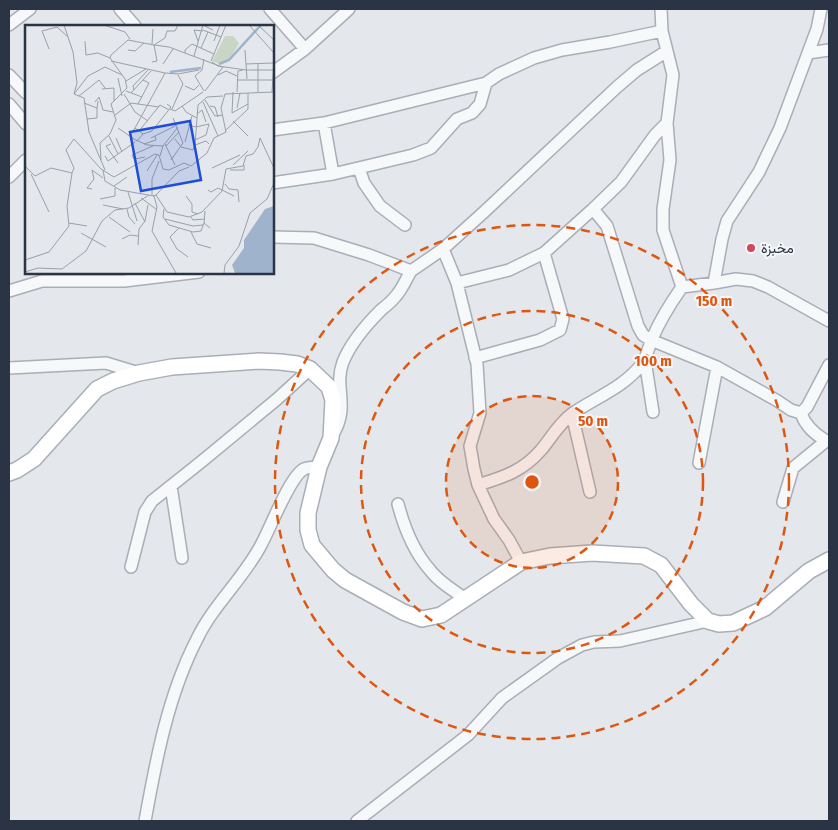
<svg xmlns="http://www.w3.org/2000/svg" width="838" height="830" font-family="'Fira Sans Condensed',Vazirmatn,sans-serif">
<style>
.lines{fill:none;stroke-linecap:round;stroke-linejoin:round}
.minor-casing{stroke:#a9aeb7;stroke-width:14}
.secondary-casing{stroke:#a9aeb7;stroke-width:18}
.minor{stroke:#f7f8fa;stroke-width:11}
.secondary{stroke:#fff;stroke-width:15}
.ring{fill:none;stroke:#df570f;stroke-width:2.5;stroke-dasharray:9 6}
.poi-dot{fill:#d1495b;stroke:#f4f6f9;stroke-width:2}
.labels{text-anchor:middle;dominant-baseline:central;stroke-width:4;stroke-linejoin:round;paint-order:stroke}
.poi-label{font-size:14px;fill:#2b3445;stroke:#f4f6f9;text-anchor:start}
.inset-river{fill:none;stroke:#9fb4cc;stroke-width:2.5}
.inset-road{fill:none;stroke:#9a9fa9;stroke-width:1}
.view{fill:#1d4ed8;fill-opacity:0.15;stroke:#1d4ed8;stroke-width:2.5}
.inset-edge{fill:none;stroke:#2b3445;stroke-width:2.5}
.centre{fill:#df570f;stroke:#f4f6f9;stroke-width:2.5}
.ring-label{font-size:15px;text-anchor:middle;font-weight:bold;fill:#df570f;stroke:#f4f6f9;stroke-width:4;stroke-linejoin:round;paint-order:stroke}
</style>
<rect width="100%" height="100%" fill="#e4e7ec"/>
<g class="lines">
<g class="minor-casing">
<path id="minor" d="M 120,9 L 135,26
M 270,9 L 305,49
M 9,25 L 30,9
M 808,53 L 829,50
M 272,73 L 305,49 L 349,9
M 9,75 L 26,93
M 9,104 L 26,124
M 272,130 L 324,123 L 486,83 L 499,74 L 534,58 L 562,50 L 610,42 L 662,31
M 359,168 L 364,183 L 380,206 L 405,225
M 333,174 L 413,155 L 431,148 L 457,119 L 472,113 L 480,104 L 486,83
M 9,177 L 26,160
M 272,183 L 333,174 L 324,123
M 593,209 L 607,226 L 638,326 L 643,335 L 651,340 L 717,367 L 776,400 L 791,410 L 801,413 L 807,407 L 829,365
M 272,237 L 314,238 L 369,255 L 411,271 C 406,279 402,290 395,297 C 391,302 386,306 381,310 C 366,325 351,342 343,362 C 333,388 351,406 332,436
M 443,249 L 457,283 L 477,364 L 480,413 L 470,446 L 474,469 L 478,485 L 494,519 L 509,540 L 521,562
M 411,271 L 443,249 L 484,212 L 617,87 L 637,70 L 667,51
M 457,283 L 509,270 L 544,253 L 593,209 L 621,182 L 655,135 L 667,123
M 714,283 L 722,239 L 727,221 L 759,172 L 780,128 L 817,29 L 821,9
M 682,287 L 714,283 L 736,279 L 753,281 L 768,287 L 829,321
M 9,291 L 42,281 L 124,281 L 199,272
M 475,358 L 540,340 L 560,330 L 563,319 L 544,253
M 645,360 L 653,412
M 9,368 L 106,363 L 139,373
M 801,413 C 805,426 815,434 826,441 L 829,441
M 572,414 L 590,492
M 699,463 L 717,367
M 478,485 C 504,477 523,471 541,450 C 552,437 559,423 573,413 C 597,397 624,387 642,364 C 647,357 648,348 652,339 C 660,320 670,304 682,287 L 663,230 L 663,209 L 670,160 L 667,123 L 673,75 L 662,31 L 661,9
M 171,486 L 182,558
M 783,502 L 793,468 L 826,441
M 398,504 C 404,527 414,552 430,570 C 439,582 454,591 466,599
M 131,567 L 145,512 L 152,501 L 201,462 L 276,400 L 310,369
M 145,821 C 156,760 168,695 197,639 C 213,605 244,578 261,545 C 270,529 290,476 304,469 C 308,467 314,467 319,467
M 357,821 L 468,735 L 502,698 L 558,658 L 582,645 L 594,642 L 620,641 L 708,621"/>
</g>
<g class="secondary-casing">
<path id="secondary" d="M 9,473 L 17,470 L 34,459 L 97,389 L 113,381 L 139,373 L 172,367 L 259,361 L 280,362 L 297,364 L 310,369 L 329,387 L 333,400 L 331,438 L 319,467 L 308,513 L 308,530 L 312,545 L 333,570 L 345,580 L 403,612 L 422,619 L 441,615 L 521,562 L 550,556 L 592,553 L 644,556 L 661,565 L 691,604 L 708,621 L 719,624 L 733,623 L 765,608 L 809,571 L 829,560"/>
</g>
<use href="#minor" class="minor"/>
<use href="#secondary" class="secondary"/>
</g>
<circle cx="532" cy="482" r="86" fill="#df570f" fill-opacity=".12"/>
<g class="ring">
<circle cx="532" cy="482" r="86"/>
<circle cx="532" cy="482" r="171"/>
<circle cx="532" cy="482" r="257"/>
</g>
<circle class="poi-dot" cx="751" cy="248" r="5"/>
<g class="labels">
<g class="poi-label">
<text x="761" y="248">مخبزة</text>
</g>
</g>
<g transform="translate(25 25)">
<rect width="249" height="249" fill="#e4e7ec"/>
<path d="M 200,11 L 208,11 L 214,18 L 205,34 L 195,39 L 187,36 Z" fill="#c9d6c5"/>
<path d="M 249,181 L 249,248 L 210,248 L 207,240 L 219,223 L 219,215 L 240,184 Z" fill="#9fb4cc"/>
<path class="inset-river" d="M 194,39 L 204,35 L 236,0M 145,47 L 176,43"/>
<path class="inset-road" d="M 39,0 L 48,27 L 52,58 L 49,69 L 59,73 L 64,107 L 80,145M 79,0 L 100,7 L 105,14M 224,0 L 249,28M 233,0 L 249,15M 178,5 L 196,12M 60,16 L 61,30 L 73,28 L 85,33M 173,16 L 169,5 L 178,6M 189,16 L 195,0M 127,19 L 128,4M 176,23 L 183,7M 24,24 L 17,6 L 32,2 L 43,12M 103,25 L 110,26 L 119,18M 220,25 L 222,54M 160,28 L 160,25 L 167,19 L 189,29M 169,31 L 178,0 L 188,5M 179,34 L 177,45 L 170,51 L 179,66M 86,36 L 140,48M 186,36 L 201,0M 127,37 L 132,36 L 129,20 L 144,22 L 197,42M 187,37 L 193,41 L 221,45 L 249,45M 138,39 L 148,24M 221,39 L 248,38M 153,49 L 174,45M 193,50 L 201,46 L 212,51M 93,53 L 97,71M 212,55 L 249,55M 101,56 L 121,44M 160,61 L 169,65 L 174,60M 77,64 L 89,63 L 89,76M 109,65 L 108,61 L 123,45M 101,66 L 117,72M 180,66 L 198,42M 208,67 L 207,88 L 223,79M 212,67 L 213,46 L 218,45M 233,67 L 233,39M 247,67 L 249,35M 106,68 L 126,46M 49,69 L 63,51 L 80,42 L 97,50M 99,69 L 110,87 L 123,96M 54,71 L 74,55 L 80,63M 180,75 L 190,91 L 198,90M 70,77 L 74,72 L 78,85 L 88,87M 178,77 L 193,111M 59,78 L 72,83 L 73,76M 113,79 L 124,58 L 118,55M 157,81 L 161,87 L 172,93M 185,81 L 190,82 L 193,92M 212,83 L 215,68M 145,84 L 150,86 L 178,67M 147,84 L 158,59 L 153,50M 172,89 L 177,85 L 181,97M 90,90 L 106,78 L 134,82M 62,94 L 72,93 L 72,83M 208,96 L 223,111M 163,100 L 171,102 L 184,99 L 181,110 L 170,115M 93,103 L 112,116 L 118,109 L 127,106 L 146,82 L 142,79M 110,103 L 140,48 L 153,49M 201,105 L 223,84 L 223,68M 114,106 L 135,80 L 144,85M 104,110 L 110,103 L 118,109M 84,111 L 93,129M 91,113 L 97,127M 126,113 L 152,100M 150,114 L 156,122 L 168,125 L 170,120M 111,115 L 122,120 L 138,121 L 135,131M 160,117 L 167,91M 86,119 L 81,121 L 93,138M 119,119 L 131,115 L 130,111M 140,119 L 150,140M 184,119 L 181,116 L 170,120 L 173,80 L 182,72 L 198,71M 138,121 L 153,102M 141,121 L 154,107M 80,131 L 83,136 L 110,117M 120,132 L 109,134 L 107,130 L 128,121M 76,135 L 75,118 L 85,109 L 91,95 L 86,79 L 102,63 L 100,54 L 85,33 L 86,30 L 103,15 L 129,20 L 140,13 L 142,6 L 150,6 L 153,0M 146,135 L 158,118 L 148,93M 208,140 L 223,126M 0,141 L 10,151 L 26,143 L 47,148 L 49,143 L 41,125 L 49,114 L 76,144 L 89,152 L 130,129 L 134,130 L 138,144 L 144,145 L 159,138 L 166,141 L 182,128 L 189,113 L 201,107 L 196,83 L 200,69 L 249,67M 187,143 L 215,130M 78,145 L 80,156 L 95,165 L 129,171 L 132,182 L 127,206 L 151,248M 205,145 L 219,145 L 219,140M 122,146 L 132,130M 6,149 L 24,187M 200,159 L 204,164 L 213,165 L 214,177M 89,161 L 102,152M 67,164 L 62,163 L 69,154 L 67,145 L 78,153M 183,165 L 186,167 L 193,163 L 209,171M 103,167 L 112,196M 127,170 L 127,154 L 134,136M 131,170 L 154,146 L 164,142M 128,171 L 131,170 L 142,187 L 164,192 L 177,187 L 197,166 L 201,144 L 218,141 L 221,131 L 228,129 L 233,122 L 235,113 L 249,143M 161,171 L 167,179 L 167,187 L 173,189M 116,173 L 131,184M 75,174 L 90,171 L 90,163M 110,178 L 120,197M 78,180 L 98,184M 102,184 L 104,192 L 110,199M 139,184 L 138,192 L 144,200 L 168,207 L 176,206 L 179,198M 180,186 L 179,198 L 185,203M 84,192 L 105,207M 166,192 L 168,195 L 180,194M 140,194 L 168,201 L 178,200M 44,198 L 62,201M 154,203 L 145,212 L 152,224 L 163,232M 166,207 L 172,219 L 186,223M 56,208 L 81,222M 97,214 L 105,210 L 113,211M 113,220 L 114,204 L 120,196 L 123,180M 0,235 L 24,227 L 44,201 L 42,181 L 47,148M 0,247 L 13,243 L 37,244 L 61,226 L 77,196 L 90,185 L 104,183 L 124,170M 199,248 L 200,240 L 214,221 L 225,188 L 242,174 L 249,158"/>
<path class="view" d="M 165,96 L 176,155 L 116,166 L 105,107 Z"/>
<rect width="249" height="249" class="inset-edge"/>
</g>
<circle cx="532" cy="482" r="8" class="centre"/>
<g class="ring-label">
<text x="714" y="306">150 m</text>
<text x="653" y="366">100 m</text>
<text x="593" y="426">50 m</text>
</g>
<rect width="838" height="830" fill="none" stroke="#2b3445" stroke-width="20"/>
</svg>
